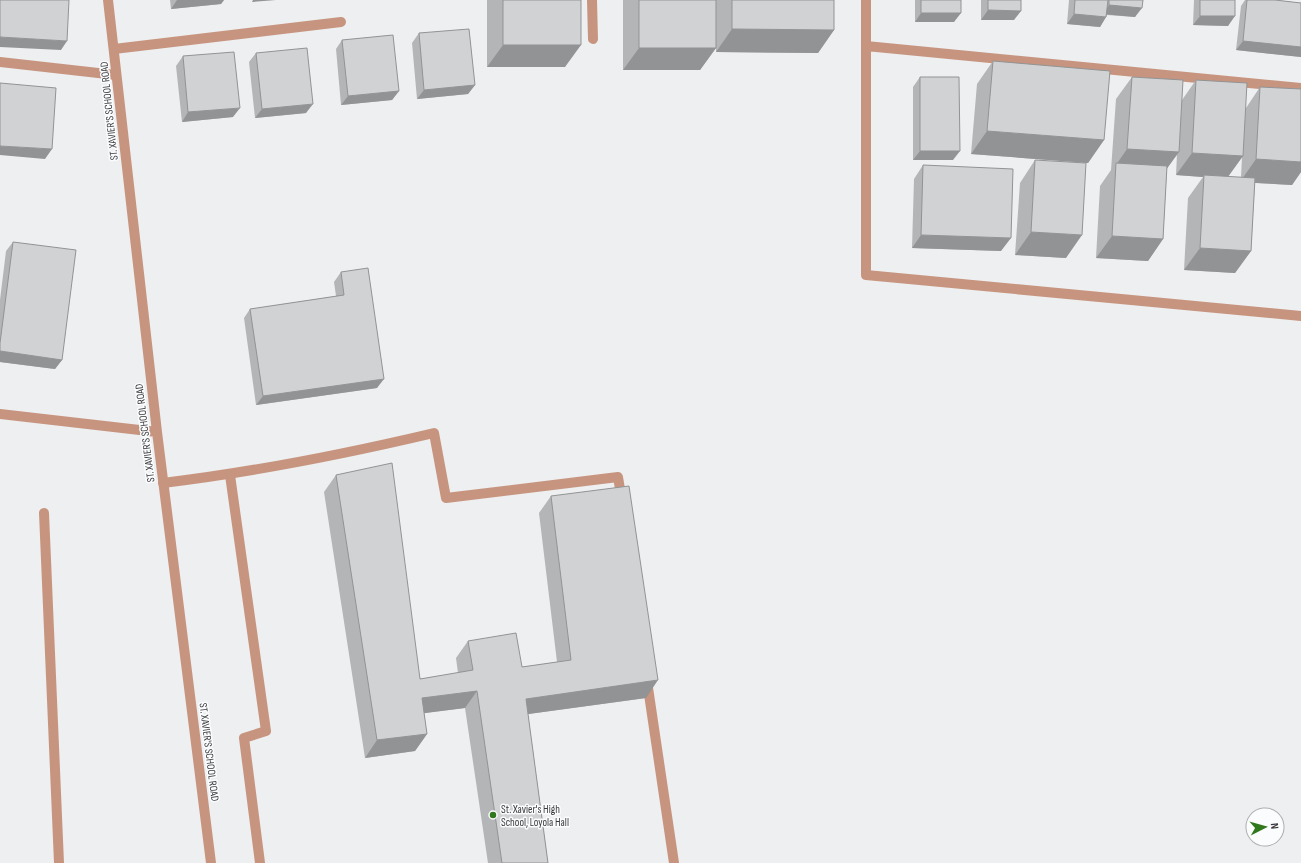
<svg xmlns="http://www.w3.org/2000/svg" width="1301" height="863" font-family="'Sofia Sans Condensed',sans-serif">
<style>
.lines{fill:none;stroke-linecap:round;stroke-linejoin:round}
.service{stroke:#c7957f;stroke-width:10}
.minor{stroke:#c7957f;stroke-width:10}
.tertiary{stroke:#c7957f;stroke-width:10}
.wall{fill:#b4b5b6;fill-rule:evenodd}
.shaded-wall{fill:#929394}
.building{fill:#d1d2d4;stroke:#929394}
.poi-dot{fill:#30781c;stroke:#fbfcfe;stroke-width:1.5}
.labels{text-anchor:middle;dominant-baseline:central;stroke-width:3;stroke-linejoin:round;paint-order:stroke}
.street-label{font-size:11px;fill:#3a3a3b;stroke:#fbfcfe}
.poi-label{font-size:11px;fill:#3a3a3b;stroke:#fbfcfe;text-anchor:start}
</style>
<rect width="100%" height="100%" fill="#eeeff1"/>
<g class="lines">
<path class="service" d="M 592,0 L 593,39
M 163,483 C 254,472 345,454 434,433 L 446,498 L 618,477 L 622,501
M 44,513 L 59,863
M 647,681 L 674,863"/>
<path class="minor" d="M 866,0 L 866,275 L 1301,316
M 866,46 L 1301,88
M 114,49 L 341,22
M 0,62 L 116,75
M 230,475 L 266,731 L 244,738 L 260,863"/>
<path class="tertiary" d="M 108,0 L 157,432 L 211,863
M 0,414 L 157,432"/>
</g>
<path class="wall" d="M 170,0 L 224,0 L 221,4 L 171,9 Z
M 487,0 L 581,0 L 565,67 L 487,67 Z
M 623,0 L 834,0 L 834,30 L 818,53 L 716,52 L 716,48 L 700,70 L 623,70 Z
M 915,0 L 961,0 L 954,22 L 915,22 Z
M 981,0 L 1021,0 L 1014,20 L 981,20 Z
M 1069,0 L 1143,0 L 1135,17 L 1107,15 L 1106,17 L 1100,27 L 1067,24 Z
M 1194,0 L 1235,0 L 1228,26 L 1193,25 Z
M 1245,0 L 1275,0 L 1301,3 L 1301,57 L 1236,50 L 1241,6 Z
M 419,33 L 475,85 L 468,94 L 417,99 L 412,43 Z
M 342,40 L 399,91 L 392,100 L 341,105 L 336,49 Z
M 256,53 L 306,113 L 255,118 L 249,62 Z
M 183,56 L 233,117 L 182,122 L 176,66 Z
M 993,61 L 1104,140 L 1088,163 L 971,154 L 977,84 Z
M 920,77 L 953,160 L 913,160 L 913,87 Z
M 1132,77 L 1182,100 L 1196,80 L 1246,108 L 1260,87 L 1301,89 L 1301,172 L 1292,185 L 1255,183 L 1251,251 L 1235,273 L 1184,270 L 1188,198 L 1203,177 L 1176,175 L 1177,154 L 1167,168 L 1163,239 L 1148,261 L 1096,258 L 1100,186 L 1111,170 L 1116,99 ZM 1242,157 L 1241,177 L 1228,177 Z
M 1035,160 L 1066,258 L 1015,255 L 1020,183 Z
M 923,165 L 1001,251 L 912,248 L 914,179 Z
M 13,242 L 62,360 L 55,369 L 0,362 L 0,300 L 6,251 Z
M 341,272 L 377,388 L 256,405 L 244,318 L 250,309 L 336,296 L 334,282 Z
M 336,475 L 420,679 L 458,673 L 456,658 L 468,641 L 522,667 L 557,662 L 539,513 L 551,496 L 646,698 L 528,714 L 548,863 L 488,863 L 465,708 L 424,713 L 427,734 L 415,751 L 365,758 L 324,492 Z"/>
<path class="shaded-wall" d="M 177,0 L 224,0 L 221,4 L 171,9 Z
M 253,0 L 276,0 L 252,2 Z
M 1109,5 L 1142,8 L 1135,17 L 1102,14 Z
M 988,10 L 1021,11 L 1014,20 L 981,20 Z
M 921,13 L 961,13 L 954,22 L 915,22 Z
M 1074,14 L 1106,17 L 1100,27 L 1067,24 Z
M 1200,16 L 1235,16 L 1228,26 L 1193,25 Z
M 732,29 L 834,30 L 818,53 L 716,52 Z
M 0,37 L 67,41 L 61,50 L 0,47 Z
M 1243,41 L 1301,47 L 1301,57 L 1236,50 Z
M 503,45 L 581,45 L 565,67 L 487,67 Z
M 639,48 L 716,48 L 700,70 L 623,70 Z
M 475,85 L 468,94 L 417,99 L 424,90 Z
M 399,91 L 392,100 L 341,105 L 348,96 Z
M 313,104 L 306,113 L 255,118 L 262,109 Z
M 240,108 L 233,117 L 182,122 L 188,112 Z
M 987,131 L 1104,140 L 1088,163 L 971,154 Z
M 0,146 L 52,149 L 45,159 L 0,155 Z
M 1127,149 L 1179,152 L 1163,174 L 1116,165 Z
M 920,151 L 960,151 L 953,160 L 913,160 Z
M 1192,153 L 1243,156 L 1227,178 L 1204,175 L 1203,177 L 1176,175 Z
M 1256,159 L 1301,162 L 1301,172 L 1292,185 L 1240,182 Z
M 1031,232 L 1082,235 L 1066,258 L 1015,255 Z
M 921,235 L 1011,238 L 1001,251 L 912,248 Z
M 1112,236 L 1163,239 L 1148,261 L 1096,258 Z
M 1200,248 L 1251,251 L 1235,273 L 1184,270 Z
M 0,351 L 62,360 L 55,369 L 0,362 Z
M 384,379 L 377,388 L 256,405 L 263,396 Z
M 658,680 L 646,698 L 514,716 L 526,699 Z
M 477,691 L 465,708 L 410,715 L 422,698 Z
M 427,734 L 415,751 L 365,758 L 377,740 Z"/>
<path class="building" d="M 0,0 L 69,0 L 67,41 L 0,37 Z
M 503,0 L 581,0 L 581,45 L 503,45 Z
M 639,0 L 716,0 L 716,48 L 639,48 Z
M 732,0 L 834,0 L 834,30 L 732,29 Z
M 921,0 L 961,0 L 961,13 L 921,13 Z
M 988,0 L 1021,0 L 1021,11 L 988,10 Z
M 1075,0 L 1108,0 L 1106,17 L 1074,14 Z
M 1109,0 L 1143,0 L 1142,8 L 1109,5 Z
M 1200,0 L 1235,0 L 1235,16 L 1200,16 Z
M 1247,0 L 1275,0 L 1301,3 L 1301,47 L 1243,41 Z
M 469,29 L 475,85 L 424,90 L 419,33 Z
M 393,35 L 399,91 L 348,96 L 342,40 Z
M 307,48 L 313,104 L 262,109 L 256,53 Z
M 234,52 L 240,108 L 188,112 L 183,56 Z
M 993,61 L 1110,71 L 1104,140 L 987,131 Z
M 920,77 L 959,77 L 960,151 L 920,151 Z
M 1132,77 L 1183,80 L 1179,152 L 1127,149 Z
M 1196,80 L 1247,83 L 1243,156 L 1192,153 Z
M 0,83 L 56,88 L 52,149 L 0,146 Z
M 1260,87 L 1301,89 L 1301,162 L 1256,159 Z
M 1035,160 L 1086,163 L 1082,235 L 1031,232 Z
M 1116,163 L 1167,166 L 1163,239 L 1112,236 Z
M 923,165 L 1013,169 L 1011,238 L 921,235 Z
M 1204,175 L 1255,178 L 1251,251 L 1200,248 Z
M 13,242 L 76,250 L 62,360 L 0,351 L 0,343 Z
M 368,268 L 384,379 L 263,396 L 250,309 L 344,295 L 341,272 Z
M 392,463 L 420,679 L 473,670 L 468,641 L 516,633 L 522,667 L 571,660 L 551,496 L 629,486 L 658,680 L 526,699 L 548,863 L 502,863 L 477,691 L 422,698 L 427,734 L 377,740 L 336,475 Z"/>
<circle class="poi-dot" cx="493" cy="815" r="4"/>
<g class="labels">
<g class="street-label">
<text transform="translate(109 111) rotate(-96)">ST. XAVIER'S SCHOOL ROAD</text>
<text transform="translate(145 433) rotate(-97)">ST. XAVIER'S SCHOOL ROAD</text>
<text transform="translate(209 752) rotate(83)">ST. XAVIER'S SCHOOL ROAD</text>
</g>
<g class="poi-label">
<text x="501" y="809">St. Xavier's High<tspan x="501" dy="13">School, Loyola Hall</tspan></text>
</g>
</g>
<g transform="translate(1265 827) rotate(84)"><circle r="19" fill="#fbfcfe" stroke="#aeaeb0"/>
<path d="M0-3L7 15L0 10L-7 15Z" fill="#30781c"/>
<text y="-6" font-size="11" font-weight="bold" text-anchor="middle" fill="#3a3a3b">N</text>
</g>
</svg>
